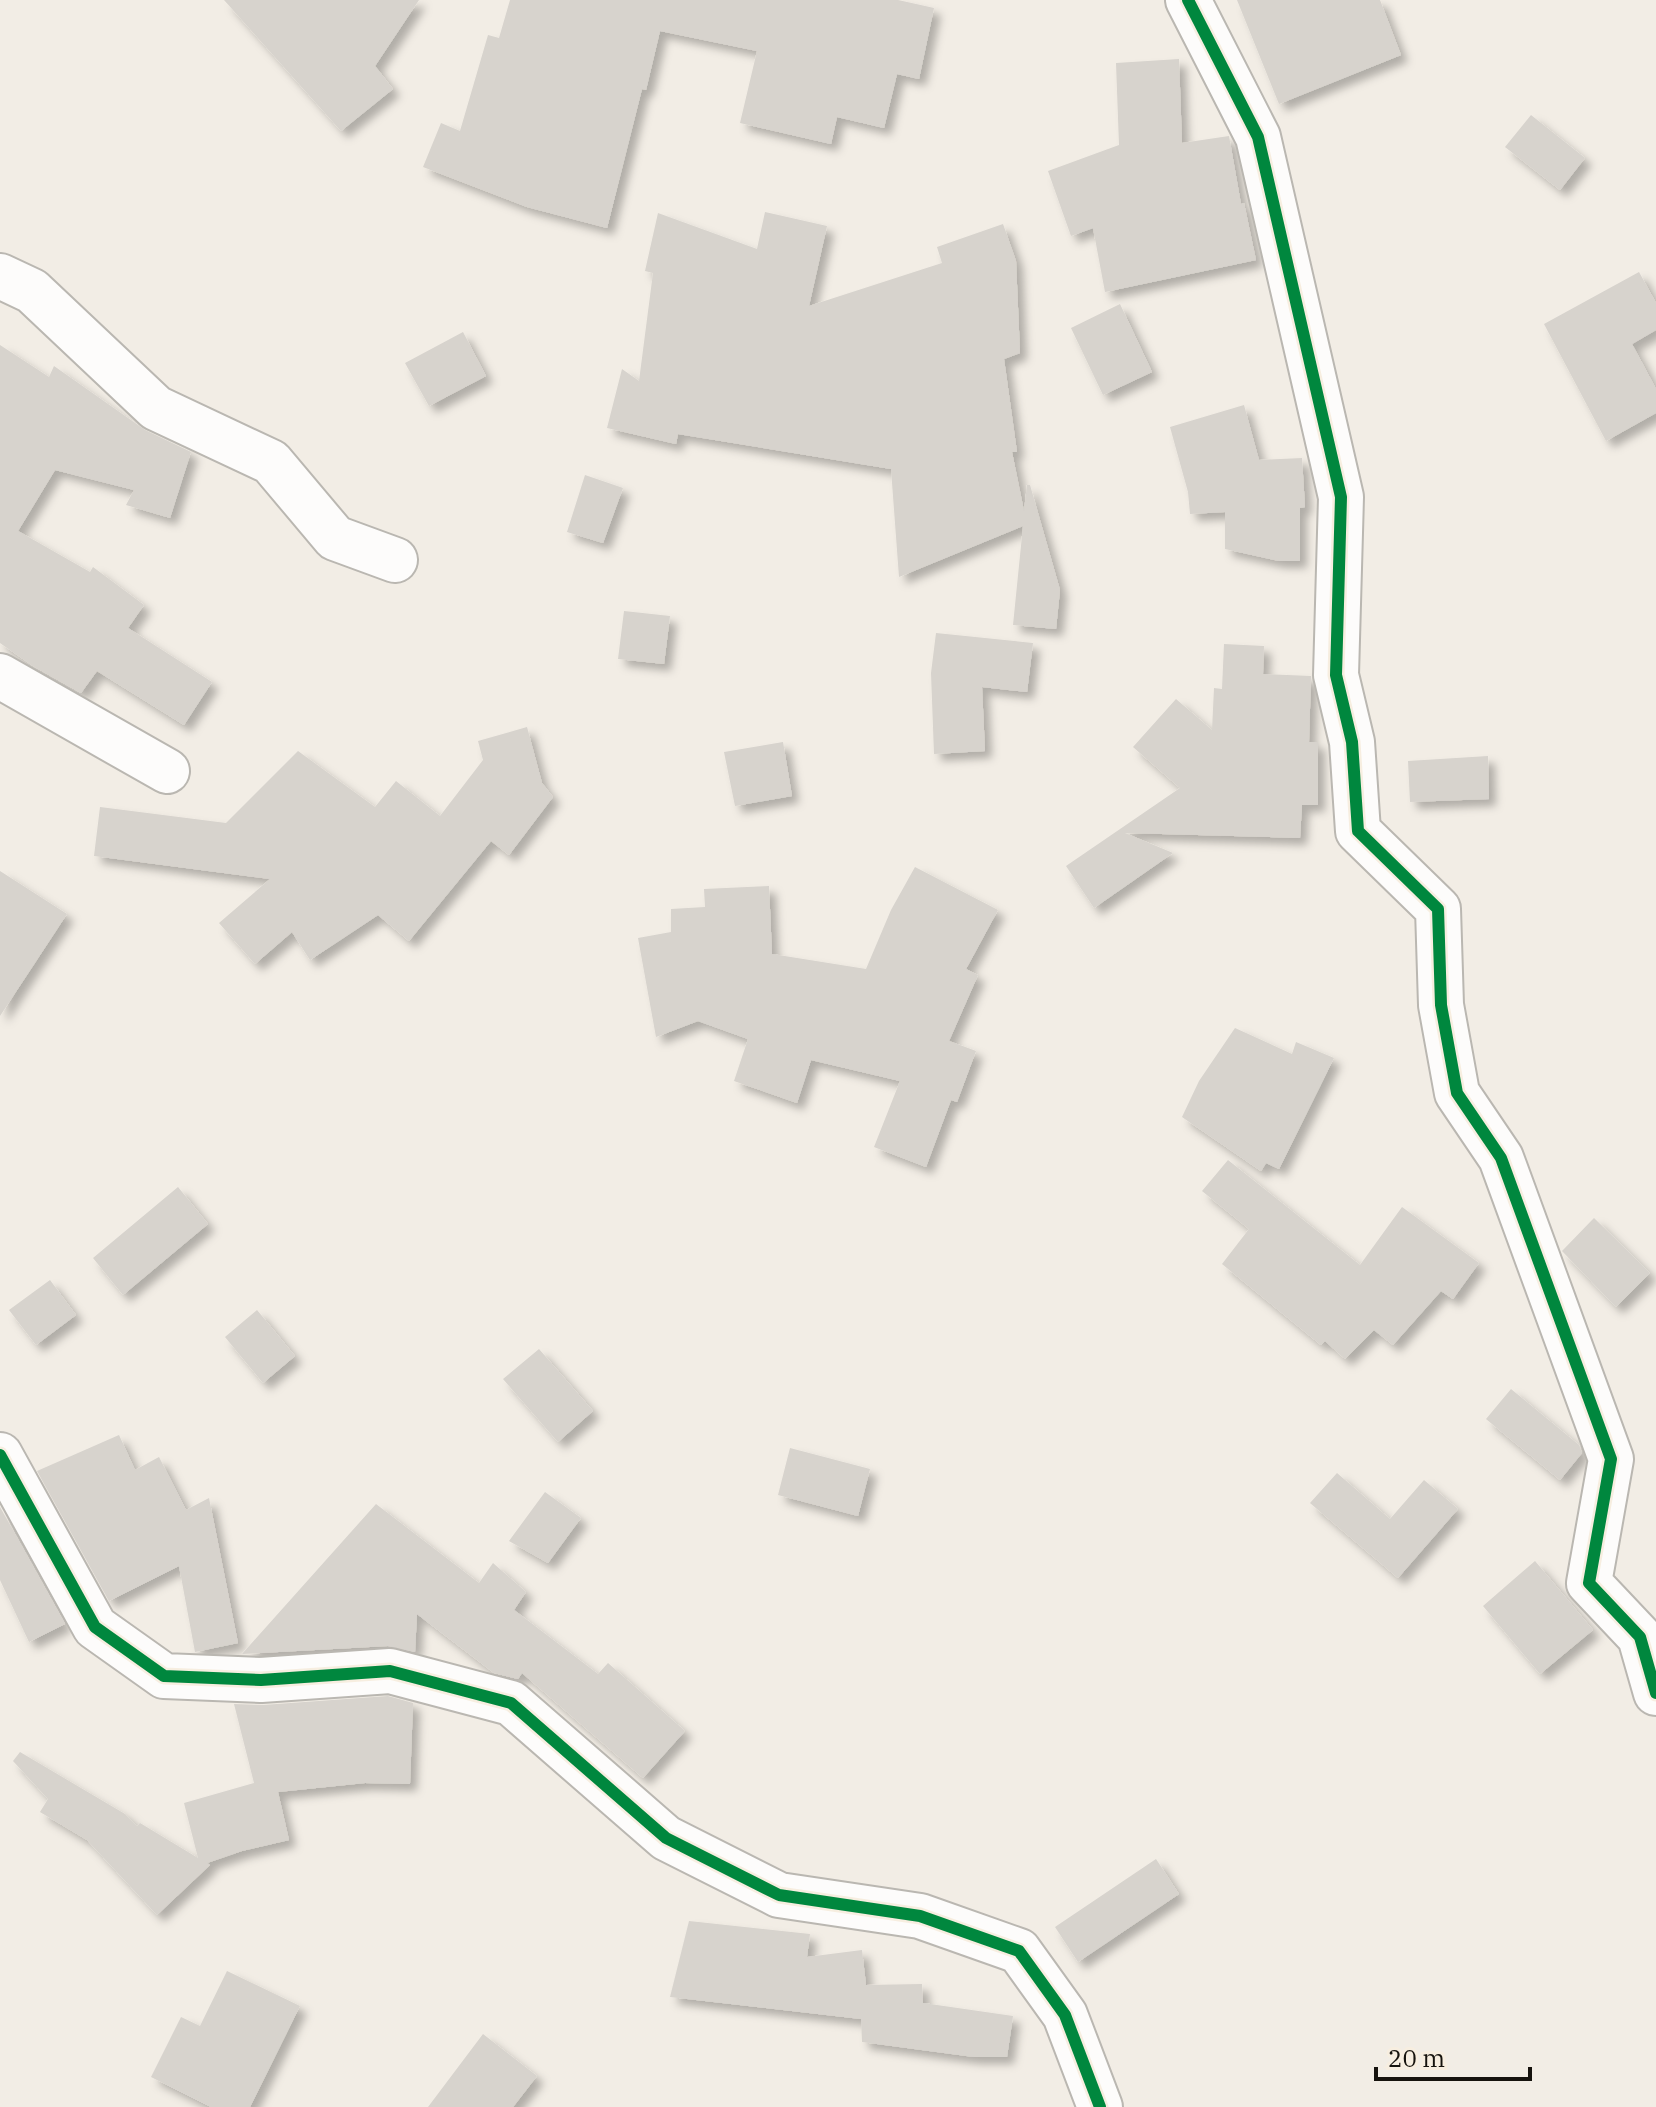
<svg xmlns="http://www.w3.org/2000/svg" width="1656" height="2107" font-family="'IBM Plex Serif',serif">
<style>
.building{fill:#d7d3cd;filter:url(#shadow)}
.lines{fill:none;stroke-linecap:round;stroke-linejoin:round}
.minor-casing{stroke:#bab7b1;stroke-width:48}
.minor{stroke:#fdfcfb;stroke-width:44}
.cycleway-casing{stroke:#f7eee0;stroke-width:17}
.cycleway{stroke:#00873e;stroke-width:12}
</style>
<defs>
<filter id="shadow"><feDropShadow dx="7" dy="7" stdDeviation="4" flood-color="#0004"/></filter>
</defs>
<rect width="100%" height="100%" fill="#f2ede5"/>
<path class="building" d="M 224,0 L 419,0 L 375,66 L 393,89 L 341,131 Z
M 510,0 L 898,0 L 934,8 L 919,79 L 897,74 L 884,128 L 837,117 L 831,144 L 740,123 L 757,51 L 660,31 L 646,90 L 642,89 L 607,228 L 527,207 L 423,167 L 441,123 L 460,131 L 488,35 L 499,38 Z
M 1237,0 L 1380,0 L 1401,55 L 1279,104 Z
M 1179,59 L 1182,143 L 1229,136 L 1241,204 L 1244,203 L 1256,260 L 1105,292 L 1093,228 L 1071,236 L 1048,171 L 1119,145 L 1116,63 Z
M 1531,115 L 1585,158 L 1560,190 L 1505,147 Z
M 765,212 L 827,226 L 809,306 L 942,263 L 937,247 L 1003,224 L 1016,261 L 1020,353 L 1004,359 L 1017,452 L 1012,452 L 1024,511 L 1027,485 L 1030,485 L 1060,590 L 1056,629 L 1013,625 L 1023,526 L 899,577 L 891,469 L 678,434 L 676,444 L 607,428 L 622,369 L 639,381 L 653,273 L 645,271 L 658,213 L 757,249 Z
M 1639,272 L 1656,303 L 1656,330 L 1632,344 L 1656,389 L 1656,413 L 1606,441 L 1544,324 Z
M 1120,304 L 1152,372 L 1103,395 L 1071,328 Z
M 463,332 L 486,376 L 429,406 L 405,363 Z
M 0,345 L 49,377 L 54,366 L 145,430 L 191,452 L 170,518 L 126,505 L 134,490 L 55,470 L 18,531 L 90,572 L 93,567 L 144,605 L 128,628 L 212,682 L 184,725 L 97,671 L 81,693 L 33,666 L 0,643 Z
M 1244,405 L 1259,460 L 1302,458 L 1305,507 L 1300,508 L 1300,561 L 1279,561 L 1225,549 L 1225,512 L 1190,514 L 1188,492 L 1170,427 Z
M 585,475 L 623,488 L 603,543 L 567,532 Z
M 624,611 L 670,616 L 664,664 L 618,659 Z
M 936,633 L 1033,643 L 1027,692 L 982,687 L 985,751 L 934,754 L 931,673 Z
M 1224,644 L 1264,646 L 1263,674 L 1311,676 L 1309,742 L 1318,742 L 1318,805 L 1302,805 L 1300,838 L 1125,833 L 1173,853 L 1094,908 L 1066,866 L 1180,788 L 1133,747 L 1176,699 L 1212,730 L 1214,688 L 1222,689 Z
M 527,727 L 542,783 L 553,797 L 509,855 L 491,841 L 409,941 L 378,915 L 310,960 L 292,932 L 255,964 L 219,923 L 270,879 L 94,856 L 100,807 L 226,823 L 298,751 L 375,807 L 396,781 L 440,816 L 483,760 L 478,741 Z
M 783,742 L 792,796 L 735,806 L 724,752 Z
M 1488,756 L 1489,799 L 1410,802 L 1408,761 Z
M 915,867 L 998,910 L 966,969 L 978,975 L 949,1041 L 976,1051 L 957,1102 L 951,1100 L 926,1167 L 874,1147 L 900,1081 L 811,1060 L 797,1103 L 734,1081 L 748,1039 L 698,1021 L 656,1037 L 638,938 L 671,932 L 671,909 L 705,907 L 704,889 L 769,886 L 772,954 L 866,969 L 891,910 Z
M 0,871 L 67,914 L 0,1016 Z
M 1235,1028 L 1292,1054 L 1296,1042 L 1334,1058 L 1279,1169 L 1266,1163 L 1261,1171 L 1182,1117 L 1199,1081 Z
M 1228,1160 L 1360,1265 L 1402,1207 L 1479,1263 L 1453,1299 L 1441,1291 L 1393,1345 L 1374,1330 L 1345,1359 L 1325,1341 L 1321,1345 L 1222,1264 L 1249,1229 L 1202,1191 Z
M 178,1187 L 208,1224 L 123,1295 L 93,1258 Z
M 1594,1218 L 1650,1273 L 1616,1307 L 1562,1251 Z
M 50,1280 L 76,1315 L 36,1345 L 9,1310 Z
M 257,1310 L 295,1356 L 263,1383 L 225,1337 Z
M 539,1349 L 593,1411 L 558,1442 L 503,1379 Z
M 1511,1389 L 1579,1445 L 1582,1453 L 1560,1480 L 1486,1419 Z
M 119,1435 L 135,1470 L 159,1457 L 186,1510 L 209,1498 L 238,1643 L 195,1652 L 179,1566 L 109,1601 L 37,1471 Z
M 790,1448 L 870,1469 L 858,1516 L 778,1495 Z
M 1337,1473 L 1390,1519 L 1424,1480 L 1458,1509 L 1398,1578 L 1310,1503 Z
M 545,1492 L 581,1518 L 548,1563 L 509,1541 Z
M 376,1504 L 479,1583 L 493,1563 L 526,1592 L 514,1610 L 598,1674 L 608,1663 L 685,1731 L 643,1778 L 522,1673 L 518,1679 L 494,1673 L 417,1614 L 415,1652 L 388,1646 L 242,1654 Z
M 0,1507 L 65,1624 L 29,1642 L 0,1580 Z
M 1535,1561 L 1593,1630 L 1540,1674 L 1483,1606 Z
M 388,1696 L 413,1703 L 410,1784 L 365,1783 L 278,1792 L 289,1840 L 242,1851 L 207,1863 L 210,1865 L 157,1915 L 87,1840 L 40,1812 L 48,1799 L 13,1761 L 20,1752 L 125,1814 L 137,1826 L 140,1823 L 198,1858 L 184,1803 L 254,1783 L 234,1704 L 263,1705 Z
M 1156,1859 L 1179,1894 L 1078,1962 L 1055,1927 Z
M 689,1921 L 810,1934 L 807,1957 L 862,1950 L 866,1985 L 922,1984 L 923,2003 L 1013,2016 L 1007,2057 L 974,2057 L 862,2042 L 861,2019 L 670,1997 Z
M 227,1971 L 300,2006 L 250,2107 L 211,2107 L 151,2077 L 181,2017 L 200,2026 Z
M 483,2034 L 537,2076 L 513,2107 L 428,2107 Z"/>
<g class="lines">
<g class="minor-casing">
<path id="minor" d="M 1188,0 L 1258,137 L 1341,497 L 1336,675 L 1352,742 L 1358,831 L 1438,909 L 1441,1005 L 1457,1093 L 1501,1158 L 1611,1459 L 1589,1583 L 1640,1637 L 1656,1693
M 0,276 L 32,291 L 156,408 L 271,462 L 335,538 L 395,560
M 0,676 L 167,771
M 0,1455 L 95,1627 L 164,1676 L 261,1680 L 390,1671 L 511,1703 L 666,1838 L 779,1895 L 920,1916 L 1019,1951 L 1065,2015 L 1100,2107"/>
</g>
<use href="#minor" class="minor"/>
<g class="cycleway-casing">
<path id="cycleway" d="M 1188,0 L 1258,137 L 1341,497 L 1336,675 L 1352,742 L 1358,831 L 1438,909 L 1441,1005 L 1457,1093 L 1501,1158 L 1611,1459 L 1589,1583 L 1640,1637 L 1656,1693
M 0,1455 L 95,1627 L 164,1676 L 261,1680 L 390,1671 L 511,1703 L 666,1838 L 779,1895 L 920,1916 L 1019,1951 L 1065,2015 L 1100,2107"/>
</g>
<use href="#cycleway" class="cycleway"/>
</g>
<path d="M1376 2067v12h154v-12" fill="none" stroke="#16130e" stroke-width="4"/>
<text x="1388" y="2067" font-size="24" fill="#16130e" stroke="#f7eee0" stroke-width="6" paint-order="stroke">20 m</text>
</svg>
